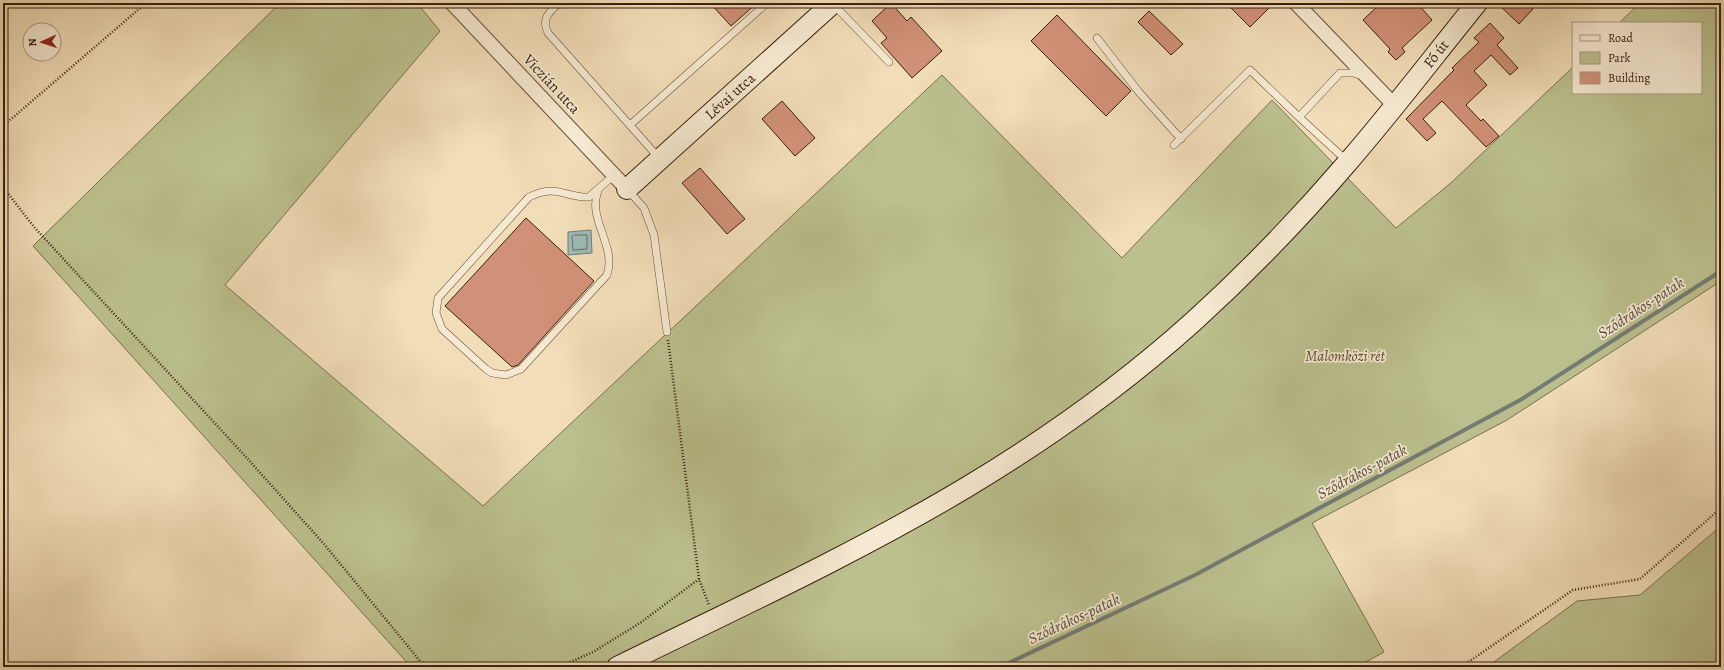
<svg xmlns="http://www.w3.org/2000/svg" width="1724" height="670" font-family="Alegreya,serif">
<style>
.green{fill:#bbc08e;stroke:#7a704e}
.water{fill:#9cbab7;stroke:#747c74}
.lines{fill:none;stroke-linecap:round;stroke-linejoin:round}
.shore{stroke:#6a6d63;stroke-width:1}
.stream{stroke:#747c74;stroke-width:4}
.building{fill:#d19178;stroke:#39200f}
.lane-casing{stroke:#674f39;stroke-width:8}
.street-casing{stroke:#674f39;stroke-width:16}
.secondary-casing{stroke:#39200f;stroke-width:22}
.path{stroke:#39200f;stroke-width:2.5;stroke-dasharray:1 2;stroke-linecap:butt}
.lane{stroke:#f6e9d1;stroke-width:7}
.street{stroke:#f6e9d1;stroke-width:14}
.secondary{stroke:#f6e9d1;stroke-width:20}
.labels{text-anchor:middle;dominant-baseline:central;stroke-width:3.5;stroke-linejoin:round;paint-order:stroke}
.street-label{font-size:15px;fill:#39200f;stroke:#f6e9d1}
.park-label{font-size:15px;font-style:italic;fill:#5a482f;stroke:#f6e9d1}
.water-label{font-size:16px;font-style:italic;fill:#574e41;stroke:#f6e9d1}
</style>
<rect width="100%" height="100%" fill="#f1ddb8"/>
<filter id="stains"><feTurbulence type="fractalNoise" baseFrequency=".005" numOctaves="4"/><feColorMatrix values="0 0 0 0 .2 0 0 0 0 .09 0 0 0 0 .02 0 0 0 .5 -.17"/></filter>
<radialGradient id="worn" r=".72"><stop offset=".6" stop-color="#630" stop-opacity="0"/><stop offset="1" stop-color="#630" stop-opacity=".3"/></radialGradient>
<path class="green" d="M 280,3 L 417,3 L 440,31 L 225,285 L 483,506 L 942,75 L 1122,258 L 1272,100 L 1396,228 L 1452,182 L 1573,67 L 1573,93 L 1701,93 L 1701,23 L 1619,23 L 1640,3 L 1721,3 L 1721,281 L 1507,420 L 1312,523 L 1384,652 L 1357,667 L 411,667 L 33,246 Z
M 1721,526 L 1721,667 L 1487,667 L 1577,601 L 1640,595 Z"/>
<path class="water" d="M 591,230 L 592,253 L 568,255 L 568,232 Z"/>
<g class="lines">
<path class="shore" d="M 574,235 L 587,235 L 587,249 L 573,250 L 572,237 Z"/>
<path class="stream" d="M 1000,667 L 1195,575 L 1522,399 L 1721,271"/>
</g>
<path class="building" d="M 710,3 L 757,3 L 731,26 Z
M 891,3 L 907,21 L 911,17 L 942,51 L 912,78 L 881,43 L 887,38 L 872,21 Z
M 1226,3 L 1274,3 L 1250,27 Z
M 1381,3 L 1417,3 L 1432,20 L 1402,48 L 1405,52 L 1396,60 L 1388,52 L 1390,49 L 1363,20 Z
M 1497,3 L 1526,3 L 1533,9 L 1519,24 Z
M 1149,11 L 1183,44 L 1171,55 L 1138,22 Z
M 1057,15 L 1131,91 L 1106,116 L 1031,41 Z
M 1490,23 L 1504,38 L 1497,45 L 1518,68 L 1510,75 L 1491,55 L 1474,71 L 1487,85 L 1466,105 L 1481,121 L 1483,119 L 1499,136 L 1486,147 L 1442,101 L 1423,119 L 1436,133 L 1427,141 L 1406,119 L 1454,70 L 1452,68 L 1479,42 L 1474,38 Z
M 782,101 L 815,138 L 795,156 L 762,119 Z
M 700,168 L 745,219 L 727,234 L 682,183 Z
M 526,218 L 594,281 L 518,365 L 512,367 L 445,306 Z"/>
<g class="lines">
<g class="lane-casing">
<path id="lane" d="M 559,3 C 549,12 541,19 548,33 L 659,158
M 833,4 L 889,62
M 1097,38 L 1138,91 L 1181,139
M 630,125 L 767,3
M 1174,145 L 1250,70 L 1299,117
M 1347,161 L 1299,117 L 1340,73 L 1353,73 L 1363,76
M 627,189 L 644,208 L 654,235 L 667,332
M 598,191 C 587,219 617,246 607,275 L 521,369 L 506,375 L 492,373 L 486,369 L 442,329 L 436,313 L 438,298 L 529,197 C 557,183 565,198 589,197 L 614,175"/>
</g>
<g class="street-casing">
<path id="street" d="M 452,3 L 627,189
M 1296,3 L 1395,106"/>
</g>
<g class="secondary-casing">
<path id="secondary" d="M 627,189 L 833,3
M 617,667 C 733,610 855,554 967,487 C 1047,439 1124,384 1194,321 C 1249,271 1300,218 1348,162 C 1393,110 1434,56 1477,3"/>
</g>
<path class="path" d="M 1493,8 L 1497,3
M 3,126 L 146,3
M 3,187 L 34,227 L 246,457 L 324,544 L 425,667
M 668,340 L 699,579 L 709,605
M 559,667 L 593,652 L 640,623 L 699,579
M 1461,667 L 1573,590 L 1640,579 L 1721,508"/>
<use href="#lane" class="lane"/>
<use href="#street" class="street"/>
<use href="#secondary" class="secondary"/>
</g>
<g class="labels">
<g class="street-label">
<text transform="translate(1436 54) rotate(-52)">Fő út</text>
<text transform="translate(552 84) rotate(47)">Viczián utca</text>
<text transform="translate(730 96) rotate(-42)">Lévai utca</text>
</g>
<g class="park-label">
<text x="1345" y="356">Malomközi rét</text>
</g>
<g class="water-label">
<text transform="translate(1641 308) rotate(-33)">Sződrákos-patak</text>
<text transform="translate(1362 472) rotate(-28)">Sződrákos-patak</text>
<text transform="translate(1074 619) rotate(-25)">Sződrákos-patak</text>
</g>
</g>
<rect width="1724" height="670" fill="none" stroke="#f1ddb8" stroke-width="16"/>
<rect x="4" y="4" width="1716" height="662" fill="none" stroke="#39200f" stroke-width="2"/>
<rect x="8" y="8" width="1708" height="654" fill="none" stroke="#39200f"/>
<rect x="1572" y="22" width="130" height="72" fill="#f6e9d1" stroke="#aa9983"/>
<rect x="1580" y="35" width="20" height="6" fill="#f6e9d1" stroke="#aa9983"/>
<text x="1608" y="42" font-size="12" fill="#39200f">Road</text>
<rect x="1580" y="52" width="20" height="12" fill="#bbc08e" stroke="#aa9983"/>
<text x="1608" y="62" font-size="12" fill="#39200f">Park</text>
<rect x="1580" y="72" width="20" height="12" fill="#d19178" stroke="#aa9983"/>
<text x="1608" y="82" font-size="12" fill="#39200f">Building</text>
<g transform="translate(42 42) rotate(267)"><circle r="19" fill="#f6e9d1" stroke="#aa9983"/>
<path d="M0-3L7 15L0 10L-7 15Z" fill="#8f2418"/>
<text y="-6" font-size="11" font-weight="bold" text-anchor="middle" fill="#39200f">N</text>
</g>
<rect width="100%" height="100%" filter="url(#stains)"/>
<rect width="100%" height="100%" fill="url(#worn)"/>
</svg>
